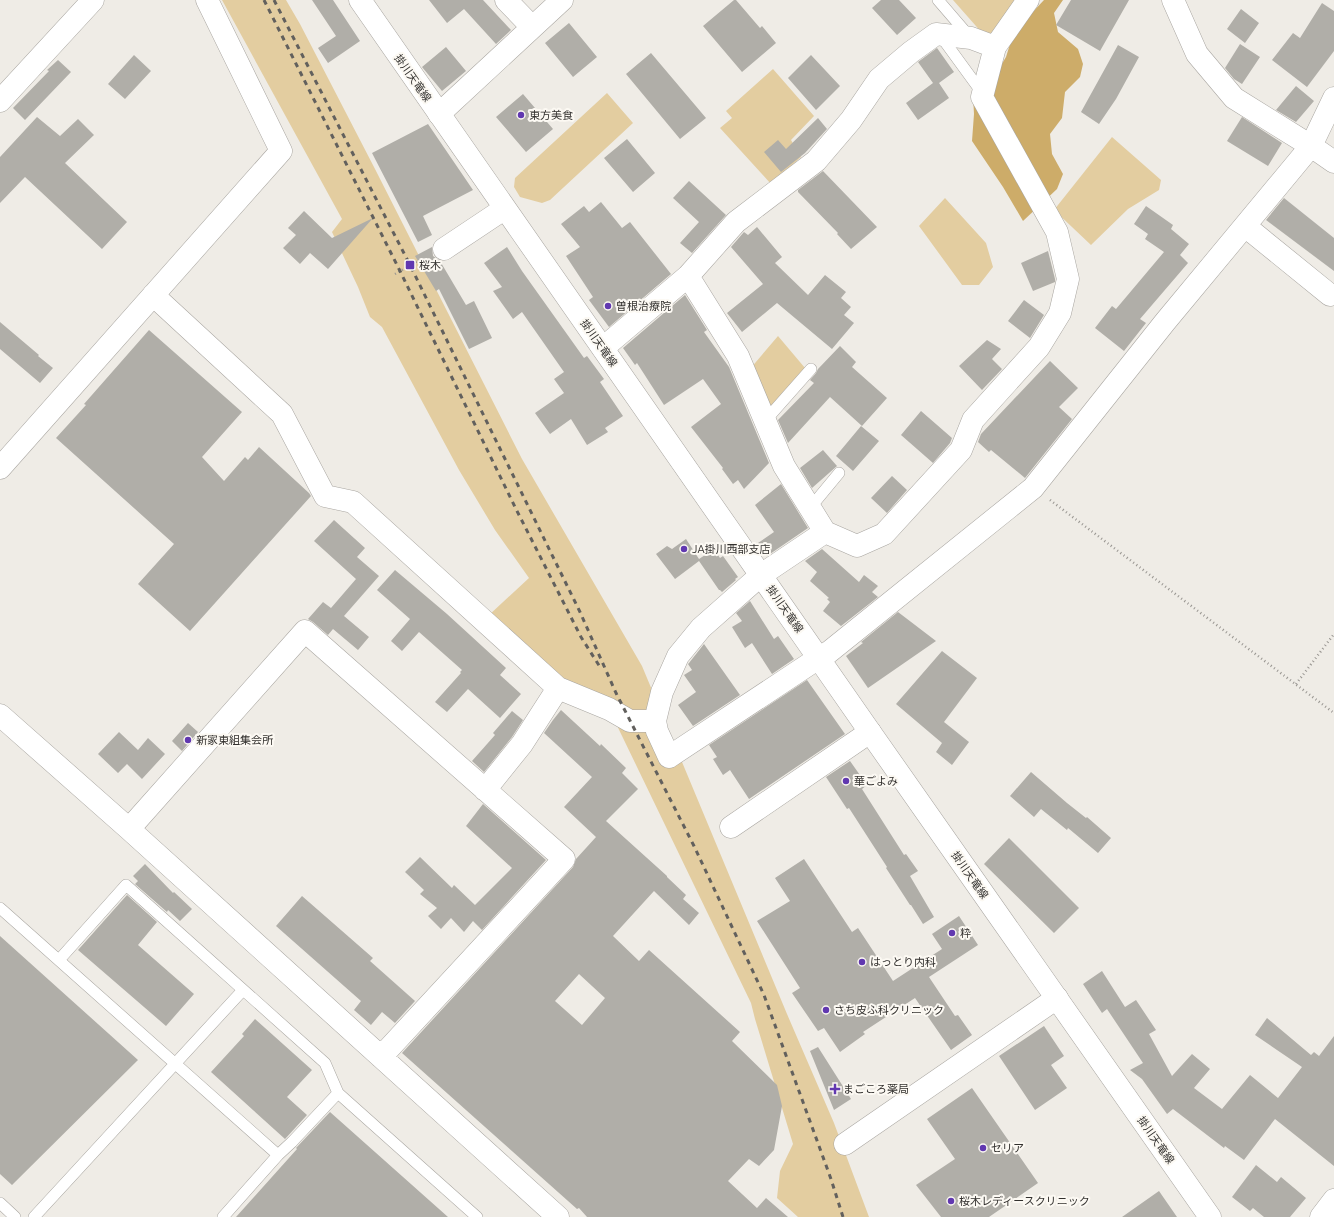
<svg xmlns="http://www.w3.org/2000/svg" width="1334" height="1217" font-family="Ubuntu,'Noto Sans JP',sans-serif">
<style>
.green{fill:#e3cda0}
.forest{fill:#cdac69}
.building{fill:#b0aea8;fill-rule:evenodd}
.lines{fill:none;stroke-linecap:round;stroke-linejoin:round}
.service-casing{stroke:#a9a6a1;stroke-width:12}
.minor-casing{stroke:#a9a6a1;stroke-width:23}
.tertiary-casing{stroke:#a9a6a1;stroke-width:23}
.primary-casing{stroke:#a9a6a1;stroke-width:23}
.path{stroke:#989591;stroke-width:2.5;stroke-dasharray:1 3;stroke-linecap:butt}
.service{stroke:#fff;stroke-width:11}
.minor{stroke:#fff;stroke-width:22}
.tertiary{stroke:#fff;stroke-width:22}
.primary{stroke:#fff;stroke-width:22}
.rail{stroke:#62605d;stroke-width:3;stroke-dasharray:5 5;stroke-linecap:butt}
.poi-dot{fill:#6138b0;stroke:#fcf9f3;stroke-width:1.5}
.labels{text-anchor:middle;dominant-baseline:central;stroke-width:4;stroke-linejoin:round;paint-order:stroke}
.street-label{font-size:11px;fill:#32302e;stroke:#fcf9f3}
.poi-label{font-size:11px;fill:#32302e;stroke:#fcf9f3;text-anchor:start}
</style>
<rect width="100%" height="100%" fill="#efece6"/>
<path class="green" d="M 222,0 L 286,0 L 300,24 L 375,169 L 522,459 L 642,666 L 787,1014 L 834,1123 L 869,1217 L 798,1217 L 777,1198 L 780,1171 L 793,1144 L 755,1019 L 751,1003 L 609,709 L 558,688 L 488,616 L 529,578 L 495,530 L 459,470 L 382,327 L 370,317 L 358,287 L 332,232 L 342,219 Z
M 953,0 L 1018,0 L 991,36 L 983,34 Z
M 773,69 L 814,116 L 791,140 L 801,157 L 771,184 L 720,128 L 732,118 L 726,111 Z
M 607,93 L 633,123 L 550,200 L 542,203 L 520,197 L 514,187 L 515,178 Z
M 1112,137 L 1161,180 L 1159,190 L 1128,209 L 1091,245 L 1054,210 Z
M 945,198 L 986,243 L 993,267 L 979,285 L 962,285 L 919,226 Z
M 778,336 L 805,368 L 768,409 L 750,369 Z"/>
<path class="forest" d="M 1044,0 L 1063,0 L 1054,13 L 1058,32 L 1078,49 L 1083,64 L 1080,77 L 1065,92 L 1062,118 L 1050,134 L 1052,154 L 1063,174 L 1057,189 L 1023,221 L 1003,187 L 972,141 L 974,114 L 973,96 L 991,82 L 1006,57 L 1011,41 L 1028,17 Z"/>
<path class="building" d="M 312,0 L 333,0 L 360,41 L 328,63 L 318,48 L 336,36 Z
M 429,0 L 483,0 L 511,30 L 496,44 L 464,9 L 447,23 Z
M 734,0 L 736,0 L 760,28 L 762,26 L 776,43 L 742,72 L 703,26 Z
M 881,0 L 899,0 L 916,18 L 897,35 L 872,8 Z
M 1071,0 L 1129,0 L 1100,51 L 1056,25 Z
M 1322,3 L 1334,11 L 1334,51 L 1307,87 L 1272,60 L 1293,33 L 1300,38 Z
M 1241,9 L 1259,23 L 1245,43 L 1227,29 Z
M 569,23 L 597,57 L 573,77 L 545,43 Z
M 1240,44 L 1260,57 L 1242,84 L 1234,79 L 1225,68 Z
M 1118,45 L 1139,57 L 1116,99 L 1099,124 L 1081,112 Z
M 446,47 L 466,71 L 442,91 L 422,67 Z
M 937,48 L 954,72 L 939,83 L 949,98 L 918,120 L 906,103 L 933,83 L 918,62 Z
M 651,53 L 706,118 L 680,139 L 626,74 Z
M 134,55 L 151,71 L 125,99 L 108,84 Z
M 811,55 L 840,86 L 816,110 L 788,78 Z
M 58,60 L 71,72 L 25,120 L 13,108 L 49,71 L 47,70 Z
M 1296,86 L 1314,101 L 1296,122 L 1276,110 Z
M 523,94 L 553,129 L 526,152 L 496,117 Z
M 37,117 L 60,136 L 78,119 L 94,135 L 65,163 L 127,222 L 102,249 L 25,177 L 0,203 L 0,157 Z
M 1242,117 L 1282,143 L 1268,166 L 1227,141 Z
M 818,118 L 827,129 L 805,153 L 781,172 L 764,152 L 778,140 L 786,149 Z
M 428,124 L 473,190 L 423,216 L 432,235 L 418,242 L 372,153 Z
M 627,139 L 655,173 L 633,192 L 604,158 Z
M 823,171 L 877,227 L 851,249 L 837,234 L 838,233 L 798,192 L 798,190 Z
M 689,181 L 726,215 L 692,253 L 680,243 L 699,222 L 673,198 Z
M 1284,198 L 1334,238 L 1334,271 L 1266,220 Z
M 601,202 L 622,228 L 630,222 L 671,274 L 609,327 L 589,300 L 593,297 L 566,256 L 580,247 L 561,224 L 584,206 L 589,212 Z
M 1146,206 L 1173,225 L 1171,229 L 1189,244 L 1180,255 L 1188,263 L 1140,319 L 1146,323 L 1124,351 L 1095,328 L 1112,306 L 1116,309 L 1164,252 L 1145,239 L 1148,234 L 1134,224 Z
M 304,211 L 332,238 L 373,218 L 328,269 L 310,253 L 300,264 L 283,248 L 296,235 L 288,228 Z
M 757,227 L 782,257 L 775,263 L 808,295 L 825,275 L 846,292 L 841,298 L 851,307 L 844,315 L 854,323 L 832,349 L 777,303 L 742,332 L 727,313 L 763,284 L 731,247 L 744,232 L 748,235 Z
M 432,247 L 433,256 L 440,261 L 466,305 L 474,301 L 492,338 L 469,349 L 439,289 L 436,291 L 415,256 Z
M 507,247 L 522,271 L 584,358 L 587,356 L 604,379 L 600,382 L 623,416 L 605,428 L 608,432 L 587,445 L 571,419 L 550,434 L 535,413 L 564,393 L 554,379 L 564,372 L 522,312 L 513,319 L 493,291 L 502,287 L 484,263 Z
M 1048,251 L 1055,279 L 1055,282 L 1033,291 L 1021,263 Z
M 685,295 L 707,330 L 704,332 L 729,367 L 769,463 L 744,489 L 738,480 L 733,484 L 722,469 L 723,468 L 691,427 L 721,404 L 703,379 L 664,405 L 637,363 L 635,365 L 623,348 Z
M 1024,300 L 1044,315 L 1030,338 L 1008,321 Z
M 0,322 L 39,355 L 38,356 L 53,368 L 40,383 L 0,349 Z
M 149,330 L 242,412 L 202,457 L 224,481 L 245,457 L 248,460 L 259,447 L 309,493 L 311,496 L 190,631 L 138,584 L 174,544 L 56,438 L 86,405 L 84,404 Z
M 987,340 L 1001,349 L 992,359 L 1002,369 L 982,390 L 959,366 Z
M 840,346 L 856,362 L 852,367 L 887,398 L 862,426 L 830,397 L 788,443 L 778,420 L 814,383 L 810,380 L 816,373 L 818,369 Z
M 1050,361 L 1078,388 L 1059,407 L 1072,419 L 1025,478 L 991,450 L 989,452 L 978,442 L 981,434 Z
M 921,411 L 952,438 L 950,443 L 933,463 L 901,435 Z
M 861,426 L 879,441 L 853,471 L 836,456 Z
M 823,450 L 837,466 L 812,488 L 800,468 Z
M 892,476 L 907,490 L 887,513 L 871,498 Z
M 781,484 L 808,528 L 767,556 L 758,543 L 774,532 L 755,505 Z
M 334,520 L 365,548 L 357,557 L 379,576 L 344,616 L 369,637 L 358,650 L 333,629 L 328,635 L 313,622 L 308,619 L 323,602 L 331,608 L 356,579 L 314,541 Z
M 686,539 L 699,559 L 714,549 L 720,558 L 723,556 L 738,577 L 735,579 L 736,580 L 722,592 L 720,590 L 719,590 L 699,561 L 675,579 L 656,554 L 667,546 L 672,549 Z
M 822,549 L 859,582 L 864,575 L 878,586 L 872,592 L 878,597 L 841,626 L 823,611 L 830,602 L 827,599 L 829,598 L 810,581 L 817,572 L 805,561 Z
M 395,570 L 447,614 L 506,668 L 500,675 L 521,694 L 500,718 L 468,689 L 447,712 L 435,702 L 461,673 L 460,672 L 462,670 L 419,632 L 402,651 L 391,641 L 410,619 L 377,590 Z
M 750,601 L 774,639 L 778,636 L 794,659 L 772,674 L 752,643 L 745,648 L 732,627 L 742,621 L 736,613 Z
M 898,612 L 936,641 L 868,688 L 846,656 L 863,643 L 861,642 Z
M 704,644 L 740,695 L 693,726 L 678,705 L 696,692 L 684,675 L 692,670 L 688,664 L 689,663 Z
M 942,651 L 977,678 L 944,722 L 969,742 L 952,765 L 936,752 L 942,743 L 896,704 Z
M 807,680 L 845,734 L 749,799 L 730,770 L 723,775 L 713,759 L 717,757 L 709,745 Z
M 561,710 L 600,746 L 601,744 L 626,768 L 622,773 L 638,789 L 606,821 L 667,876 L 667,877 L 686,895 L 683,899 L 699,913 L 689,925 L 654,891 L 613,936 L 639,961 L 649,950 L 740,1032 L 732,1041 L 777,1085 L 782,1106 L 774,1150 L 759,1166 L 749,1159 L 728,1181 L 757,1208 L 766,1198 L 788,1217 L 587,1217 L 579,1208 L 577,1209 L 402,1053 L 573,867 L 576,859 L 596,837 L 564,807 L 592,777 L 544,733 L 553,720 ZM 579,974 L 605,998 L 582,1025 L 555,1001 Z
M 512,711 L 523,720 L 512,737 L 484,772 L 472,761 L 495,735 L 493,733 Z
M 188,723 L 198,732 L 182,751 L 172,741 Z
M 119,732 L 138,750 L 148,738 L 165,754 L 142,779 L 127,764 L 118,773 L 98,754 Z
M 850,761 L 867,785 L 862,789 L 904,855 L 906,854 L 918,871 L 910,876 L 934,917 L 923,924 L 911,905 L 910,905 L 886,868 L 887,867 L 849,808 L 847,809 L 826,777 Z
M 1031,772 L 1067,803 L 1086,818 L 1087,817 L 1111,838 L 1098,853 L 1068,828 L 1067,830 L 1041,809 L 1034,817 L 1010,796 Z
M 483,804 L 546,860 L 482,930 L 473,921 L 464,932 L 451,918 L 441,929 L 428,916 L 437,908 L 420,894 L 424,890 L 405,872 L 420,857 L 452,888 L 454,885 L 475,905 L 512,868 L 466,826 Z
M 1009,838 L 1079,908 L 1054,933 L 984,864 Z
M 804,859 L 852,932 L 858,928 L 893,981 L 942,949 L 932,934 L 959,916 L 978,945 L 929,977 L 955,1016 L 958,1015 L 972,1035 L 951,1050 L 915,998 L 863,1032 L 865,1034 L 840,1052 L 824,1028 L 818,1031 L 792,993 L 800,988 L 757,921 L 790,901 L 775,878 Z
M 145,864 L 173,893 L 174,892 L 192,909 L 180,921 L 168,910 L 167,912 L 135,884 L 138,881 L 133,876 Z
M 127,895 L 157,922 L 138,945 L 194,994 L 166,1026 L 78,950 Z
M 302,896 L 373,958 L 370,961 L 415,1001 L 395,1023 L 382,1012 L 371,1025 L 354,1010 L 361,1001 L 276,926 Z
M 0,936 L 138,1060 L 12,1185 L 0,1174 Z
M 1102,971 L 1125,1007 L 1136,1000 L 1156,1030 L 1149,1034 L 1172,1076 L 1192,1054 L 1210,1069 L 1194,1088 L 1222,1109 L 1250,1075 L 1278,1098 L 1302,1067 L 1255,1035 L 1267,1018 L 1311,1055 L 1314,1052 L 1319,1056 L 1334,1036 L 1334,1166 L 1275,1119 L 1244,1160 L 1225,1146 L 1224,1148 L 1173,1109 L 1167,1114 L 1142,1079 L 1130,1070 L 1143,1063 L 1107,1009 L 1102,1013 L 1083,984 Z
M 255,1019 L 312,1070 L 287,1097 L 307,1115 L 285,1139 L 211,1072 L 244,1036 L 242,1034 Z
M 1044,1026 L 1064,1056 L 1051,1065 L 1067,1088 L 1035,1110 L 999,1056 Z
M 818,1047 L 851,1099 L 834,1110 L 810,1051 Z
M 972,1088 L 1038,1183 L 989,1217 L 941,1217 L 916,1185 L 955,1159 L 927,1119 Z
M 330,1112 L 448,1217 L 236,1217 L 297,1149 L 296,1148 Z
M 1256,1165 L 1277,1182 L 1281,1177 L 1306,1198 L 1290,1217 L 1264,1217 L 1253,1208 L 1250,1211 L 1232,1197 Z
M 1159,1191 L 1177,1217 L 1122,1217 Z"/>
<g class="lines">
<g class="service-casing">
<path id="service" d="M 938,0 L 969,36
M 940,35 L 983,94
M 765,421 L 811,369
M 810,508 L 839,473
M 0,908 L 278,1155 L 223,1217
M 59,960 L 126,885 L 325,1063 L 338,1093 L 477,1217
M 278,1155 L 292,1142 L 338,1093
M 0,1203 L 15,1217
M 34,1217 L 243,990"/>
</g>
<g class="minor-casing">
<path id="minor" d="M 506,0 L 532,27
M 1173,0 L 1197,54 L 1234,98 L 1311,146 L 1334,162
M 439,114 L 562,0
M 1245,226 L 1330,295
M 444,249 L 504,209
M 153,295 L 282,414 L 325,496 L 353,502 L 558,688 L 609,709 L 630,721 L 655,721 L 657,731 L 669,757 L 811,663 L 829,652 L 1033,488 L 1165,322 L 1311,146 L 1334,98
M 603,348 L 688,276 L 736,222 L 816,161 L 851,120 L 879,79 L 911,52 L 936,34 L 971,38 L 995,47
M 0,468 L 281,151 L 207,0
M 825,532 L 857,546 L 884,534 L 961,450 L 973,420 L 1039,347 L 1060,313 L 1068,279 L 1057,232 L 982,97 L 995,47 L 1028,0
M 0,715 L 129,829 L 558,1217
M 655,721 L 662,692 L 678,656 L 701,628 L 761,575 L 825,532 L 784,466 L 738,356 L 688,276
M 485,790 L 522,744 L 558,688
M 731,827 L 870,732
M 129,829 L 305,631 L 564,859 L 381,1057
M 845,1144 L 1057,998
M 1321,1217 L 1334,1200"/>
</g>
<g class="tertiary-casing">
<path id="tertiary" d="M 0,101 L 93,0"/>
</g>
<g class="primary-casing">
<path id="primary" d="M 360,0 L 870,732 L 1210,1217"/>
</g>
<path class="path" d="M 395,274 L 418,261
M 1050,500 L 1334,713
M 1296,684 L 1334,634"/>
<use href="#service" class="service"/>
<use href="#minor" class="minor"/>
<use href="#tertiary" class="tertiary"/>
<use href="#primary" class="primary"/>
<path class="rail" d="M 264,0 L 400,271 L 516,509 L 581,637 L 600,667
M 274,0 L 410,265 L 580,612 L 616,693 L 694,846 L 764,995 L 831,1179 L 843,1217"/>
</g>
<g class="poi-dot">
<circle cx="521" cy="115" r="4"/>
<rect x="405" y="260" width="10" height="10" rx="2"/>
<circle cx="608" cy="306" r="4"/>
<circle cx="684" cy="549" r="4"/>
<circle cx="188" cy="740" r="4"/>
<circle cx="846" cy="781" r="4"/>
<circle cx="952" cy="933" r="4"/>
<circle cx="862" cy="962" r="4"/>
<circle cx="826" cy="1010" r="4"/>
<path d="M833 1083h4v4h4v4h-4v4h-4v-4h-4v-4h4z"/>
<circle cx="983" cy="1148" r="4"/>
<circle cx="951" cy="1201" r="4"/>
</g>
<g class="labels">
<g class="street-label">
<text transform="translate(413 78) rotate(55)">掛川天竜線</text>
<text transform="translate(599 343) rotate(55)">掛川天竜線</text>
<text transform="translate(785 609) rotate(55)">掛川天竜線</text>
<text transform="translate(970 875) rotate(55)">掛川天竜線</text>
<text transform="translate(1156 1140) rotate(55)">掛川天竜線</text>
</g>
<g class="poi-label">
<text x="529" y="115">東方美食</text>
<text x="419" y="265">桜木</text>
<text x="616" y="306">曽根治療院</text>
<text x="692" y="549">JA掛川西部支店</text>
<text x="196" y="740">新家東組集会所</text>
<text x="854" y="781">華ごよみ</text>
<text x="960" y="933">粋</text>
<text x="870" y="962">はっとり内科</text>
<text x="834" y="1010">さち皮ふ科クリニック</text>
<text x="843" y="1089">まごころ薬局</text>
<text x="991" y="1148">セリア</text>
<text x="959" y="1201">桜木レディースクリニック</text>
</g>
</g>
</svg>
